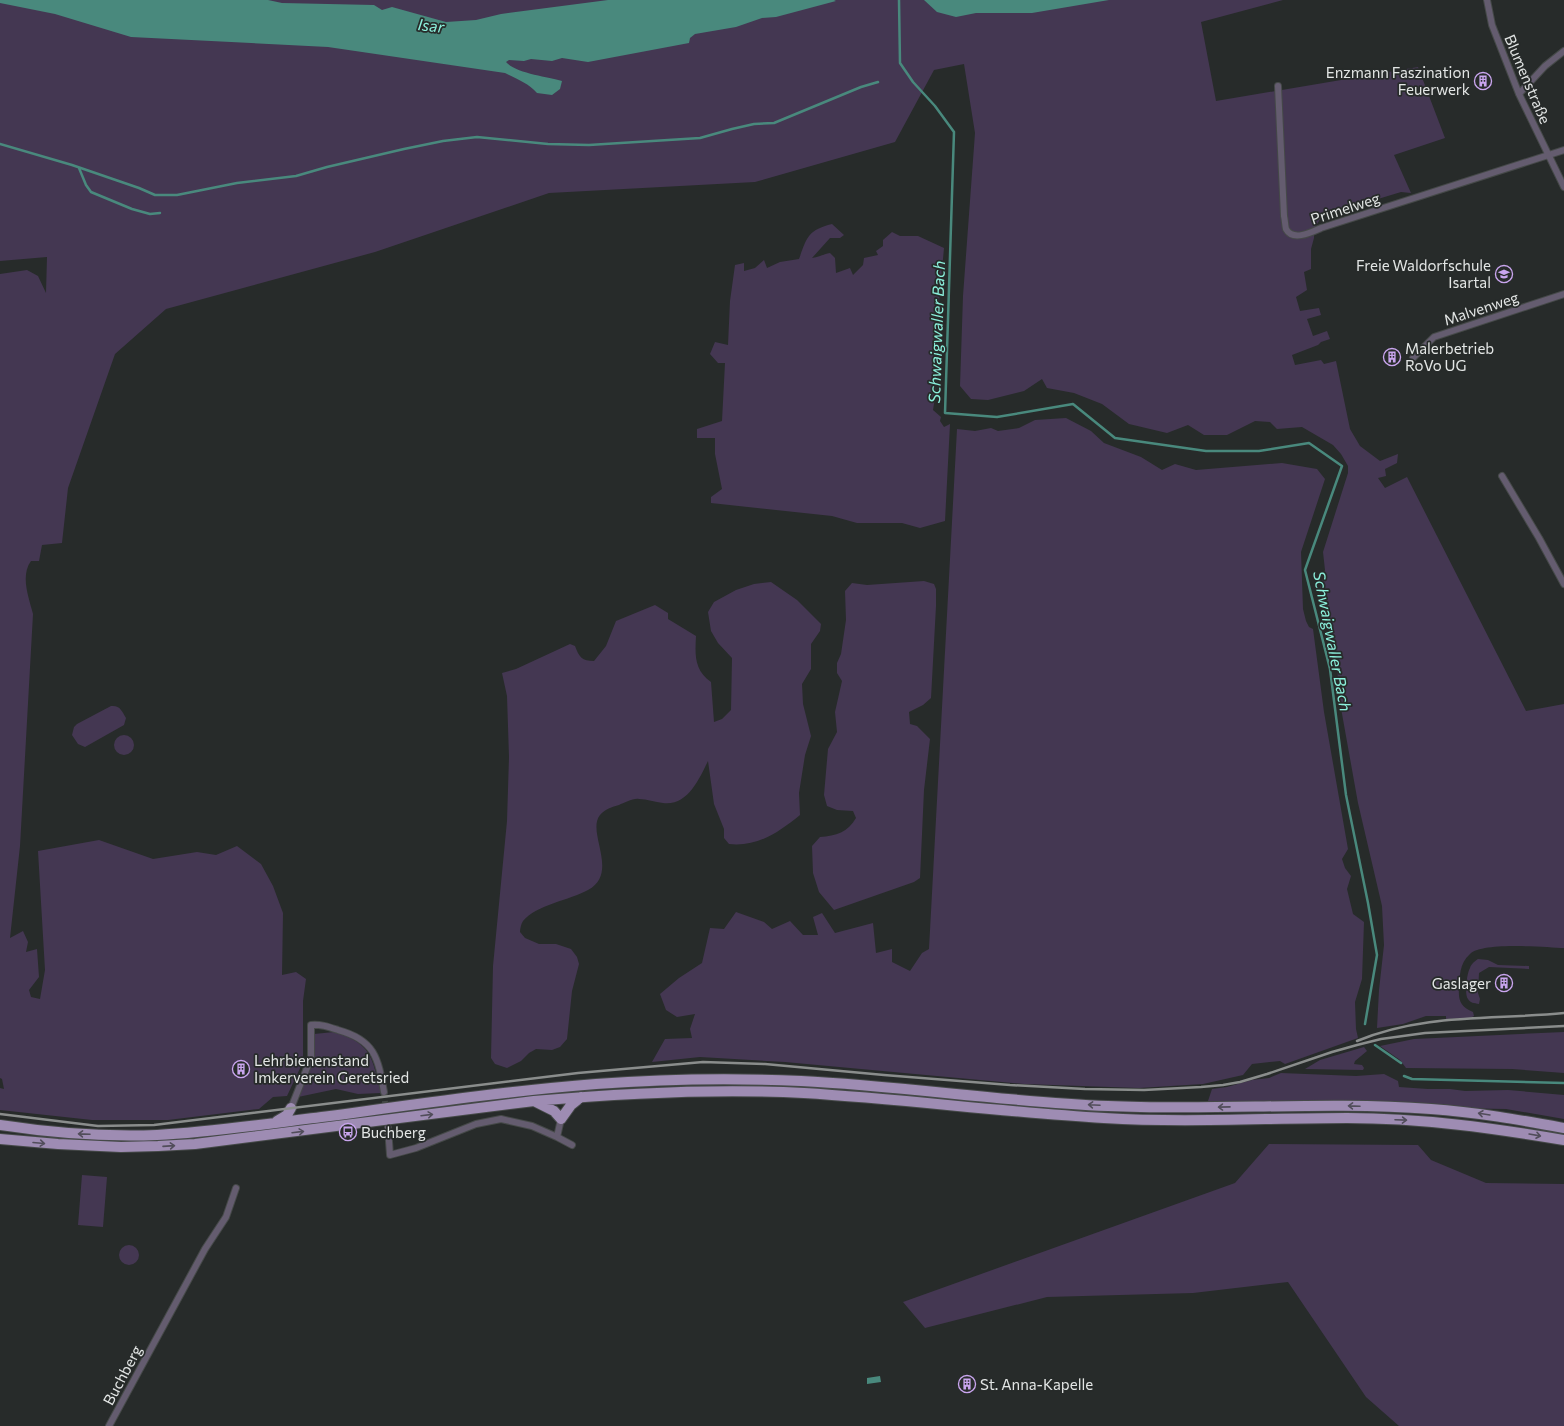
<svg xmlns="http://www.w3.org/2000/svg" width="1564" height="1426" font-family="Commissioner,sans-serif">
<style>
.green{fill:#443752}
.water{fill:#49897d}
.lines{fill:none;stroke-linecap:round;stroke-linejoin:round}
.stream{stroke:#49897d;stroke-width:2.5}
.street-tunnel{stroke:#434746;stroke-width:6;stroke-dasharray:6 3;stroke-linecap:butt}
.street-casing{stroke:#454948;stroke-width:8}
.primary-casing{stroke:#454948;stroke-width:12}
.street{stroke:#645c6f;stroke-width:6}
.primary{stroke:#9e8cb3;stroke-width:10}
.rail{stroke:#8a8d8c;stroke-width:2.5}
.oneway{stroke:#514d5a}
.labels{text-anchor:middle;dominant-baseline:central;stroke-width:3.5;stroke-linejoin:round;paint-order:stroke}
.poi-label{font-size:15px;fill:#e3e6e5;stroke:#272b2a;text-anchor:start}
.street-label{font-size:15px;fill:#e3e6e5;stroke:#272b2a}
.water-label{font-size:16px;font-style:italic;fill:#8bf0dc;stroke:#272b2a}
</style>
<rect width="100%" height="100%" fill="#272b2a"/>
<path class="green" d="M 0,0 L 1283,0 L 1201,22 L 1216,101 L 1418,67 L 1445,138 L 1394,155 L 1411,193 L 1401,192 L 1322,216 L 1314,229 L 1314,238 L 1311,249 L 1311,269 L 1304,272 L 1307,290 L 1296,297 L 1300,311 L 1319,308 L 1321,315 L 1307,319 L 1313,336 L 1327,331 L 1330,339 L 1321,342 L 1318,345 L 1292,355 L 1295,365 L 1321,360 L 1324,364 L 1336,361 L 1350,429 L 1360,446 L 1380,461 L 1398,454 L 1397,463 L 1385,469 L 1386,476 L 1378,478 L 1385,488 L 1407,477 L 1526,711 L 1564,704 L 1564,948 C 1545,947 1482,942 1470,954 C 1459,964 1460,976 1459,988 C 1458,1001 1461,1007 1473,1012 L 1474,1016 L 1470,1018 L 1446,1019 L 1446,1016 L 1426,1016 L 1403,1024 L 1377,1028 L 1379,990 L 1384,945 L 1382,906 L 1358,803 L 1339,697 L 1337,664 L 1331,629 L 1322,615 L 1320,588 L 1325,570 L 1323,552 L 1348,473 L 1348,466 L 1341,454 L 1333,445 L 1302,427 L 1277,429 L 1270,422 L 1255,421 L 1227,435 L 1204,435 L 1188,425 L 1167,433 L 1129,424 L 1102,404 L 1074,393 L 1047,388 L 1042,379 L 1024,391 L 988,400 L 971,399 L 960,386 L 963,296 L 975,133 L 964,64 L 934,70 L 895,142 L 755,182 L 549,193 L 375,252 L 166,309 L 115,354 L 68,488 L 62,543 L 42,545 L 39,561 L 31,561 C 20,576 29,598 33,614 L 20,846 L 10,938 L 23,931 L 28,942 L 26,952 L 37,949 L 39,977 L 29,990 L 31,997 L 40,999 L 45,970 L 38,851 L 99,840 L 153,859 L 197,852 L 216,855 L 237,846 L 261,864 L 273,886 L 283,913 L 282,975 L 296,972 L 306,979 L 303,1001 L 303,1062 L 287,1096 L 273,1097 L 259,1109 L 168,1120 L 92,1120 L 0,1110 L 0,1088 L 4,1089 L 2,1079 L 0,1078 L 0,274 L 27,270 L 38,276 L 46,293 L 47,257 L 0,261 Z
M 832,224 L 844,235 L 840,238 L 830,238 L 812,258 C 819,257 824,254 830,253 L 835,258 L 836,273 L 850,268 L 853,275 L 863,265 L 864,258 L 878,255 L 876,251 L 883,246 L 883,240 L 892,232 L 900,236 L 918,236 L 944,248 L 939,302 L 940,307 L 935,323 L 939,325 L 938,341 L 935,356 L 939,369 L 934,380 L 936,391 L 933,410 L 941,417 L 940,421 L 944,427 L 950,424 L 945,521 L 920,528 L 902,523 L 857,523 L 832,516 L 711,503 L 711,497 L 722,489 L 715,454 L 715,438 L 697,438 L 697,429 L 722,421 L 725,363 L 718,363 L 710,354 L 715,342 L 728,345 L 730,301 L 735,265 L 744,263 L 744,271 L 755,268 L 764,260 L 767,268 L 780,262 L 799,259 C 807,237 808,230 832,224 Z
M 1066,418 L 1091,431 L 1104,443 L 1141,457 L 1162,470 L 1175,464 L 1196,470 L 1282,463 L 1317,469 L 1325,479 L 1301,552 L 1303,609 L 1306,621 L 1309,627 L 1313,629 L 1324,712 L 1348,849 L 1342,859 L 1345,868 L 1351,876 L 1347,889 L 1353,914 L 1364,922 L 1362,979 L 1355,1002 L 1356,1029 L 1358,1038 L 1285,1064 L 1280,1061 L 1252,1064 L 1243,1075 L 1203,1084 L 1139,1088 L 1024,1084 L 785,1062 L 700,1057 L 652,1062 L 665,1039 L 692,1038 L 690,1029 L 695,1014 L 677,1017 L 666,1010 L 660,994 L 679,978 L 702,963 L 710,928 L 724,929 L 736,912 L 764,922 L 772,929 L 790,921 L 803,935 L 818,935 L 813,917 L 822,913 L 835,933 L 873,923 L 876,953 L 892,949 L 892,962 L 910,971 L 922,953 L 929,949 L 957,429 L 975,431 L 991,428 L 998,431 L 1019,428 L 1035,420 Z
M 924,581 L 934,584 L 936,589 L 936,606 L 931,698 L 923,705 L 909,712 L 910,724 L 917,726 L 930,739 L 924,790 L 920,878 L 914,882 L 834,910 L 819,892 L 813,873 L 812,846 L 820,837 C 836,836 848,832 856,818 L 853,811 L 837,810 L 827,806 L 824,795 L 828,749 L 837,732 L 835,712 L 842,681 L 837,673 L 837,663 L 841,654 L 846,620 L 845,591 L 852,583 L 867,585 Z
M 771,582 L 797,600 L 821,624 L 820,631 L 811,644 L 811,669 L 802,684 L 803,704 L 811,736 L 805,755 L 799,793 L 800,815 C 779,832 758,847 729,844 L 724,838 L 724,829 L 714,804 L 708,761 C 699,779 688,806 663,803 C 655,802 647,799 639,799 C 633,798 624,803 619,805 C 612,807 605,809 600,815 C 586,832 620,873 588,890 C 570,900 536,905 523,921 C 521,924 520,929 520,932 L 525,938 L 539,944 L 556,944 L 571,949 L 577,957 L 579,964 L 572,991 L 567,1039 L 560,1047 L 552,1050 L 536,1049 L 529,1053 L 521,1061 L 507,1068 L 495,1064 L 491,1058 L 493,966 L 507,821 L 509,757 L 507,696 L 502,673 L 516,669 L 570,644 L 575,646 C 579,657 582,661 594,661 L 606,646 L 616,621 L 655,605 L 668,613 L 668,619 L 696,636 C 695,655 694,670 711,682 L 714,722 L 722,719 L 731,710 L 732,658 L 718,643 L 711,631 L 708,612 L 714,602 L 736,590 L 754,584 Z
M 111,706 C 120,705 122,711 126,718 L 124,725 L 85,747 L 78,744 L 72,735 L 74,727 L 77,724 Z
M114 745a10 10 0 1 1 20 0a10 10 0 1 1-20 0Z
M 1478,959 L 1488,960 L 1498,965 L 1529,966 L 1529,969 L 1489,967 L 1479,973 L 1478,993 L 1480,999 L 1479,1004 C 1474,1003 1470,1003 1468,999 C 1464,994 1467,973 1470,968 C 1471,964 1475,961 1478,959 Z
M 334,1032 C 372,1043 372,1058 381,1093 L 358,1094 L 336,1089 L 298,1097 L 314,1058 L 314,1034 Z
M 1564,1032 L 1564,1073 L 1512,1069 L 1406,1068 L 1400,1060 L 1380,1046 L 1414,1039 Z
M 1364,1047 L 1367,1051 L 1355,1061 L 1354,1064 L 1362,1065 L 1364,1068 L 1363,1070 L 1305,1069 L 1320,1060 Z
M 1281,1073 L 1356,1076 L 1384,1074 L 1398,1081 L 1399,1087 L 1428,1089 L 1450,1089 L 1465,1091 L 1508,1090 L 1564,1095 L 1564,1119 L 1506,1109 L 1207,1104 L 1212,1089 L 1227,1087 L 1252,1080 L 1269,1078 Z
M 1269,1144 L 1418,1145 L 1431,1160 L 1486,1183 L 1564,1184 L 1564,1426 L 1399,1426 L 1366,1397 L 1288,1282 L 1193,1293 L 1047,1297 L 925,1328 L 903,1302 L 1235,1183 Z
M 82,1175 L 107,1177 L 103,1227 L 78,1225 Z
M119 1255a10 10 0 1 1 20 0a10 10 0 1 1-20 0Z"/>
<path class="water" d="M 0,0 L 268,0 L 282,3 L 374,5 L 382,10 L 392,7 L 446,22 L 476,20 L 501,14 L 608,0 L 834,0 L 836,1 L 776,17 L 762,18 L 736,27 L 695,34 L 690,38 L 689,43 L 588,62 L 562,58 L 552,61 L 531,59 L 524,61 L 509,60 L 506,62 C 515,73 548,77 562,81 L 560,89 L 552,95 L 537,93 C 528,83 518,80 505,73 L 328,47 L 131,37 L 55,14 L 0,3 Z
M 924,0 L 1109,0 L 1032,13 L 976,13 L 956,17 L 937,12 Z
M 880,1376 L 881,1382 L 867,1384 L 867,1378 Z"/>
<g class="lines">
<path class="stream" d="M 899,0 L 900,63 L 913,82 L 935,106 L 954,132 L 945,413 L 997,417 L 1073,404 L 1115,438 L 1206,451 L 1259,451 L 1309,443 L 1342,466 L 1305,570 L 1330,669 L 1346,795 L 1368,903 L 1377,955 L 1365,1024
M 0,144 L 72,165 L 139,188 L 155,195 L 177,195 L 237,183 L 296,176 L 327,167 L 404,149 L 443,141 L 477,137 L 548,144 L 589,145 L 700,138 L 732,129 L 754,124 L 774,123 L 861,87 L 878,82
M 79,168 L 86,185 L 91,192 L 132,209 L 150,214 L 160,213
M 1375,1045 L 1401,1063
M 1404,1076 L 1412,1079 L 1564,1083"/>
<path class="street-tunnel" d="M 384,1092 L 387,1122"/>
<g class="street-casing">
<path id="street" d="M 1487,0 L 1492,25 L 1519,94 L 1564,187
M 1278,86 L 1284,216 C 1285,220 1285,225 1286,229 C 1293,242 1312,232 1321,228 L 1564,150
M 1519,94 L 1545,66 L 1564,51
M 1413,358 L 1434,337 L 1564,294
M 1502,476 L 1539,538 L 1564,584
M 291,1108 L 311,1058 L 311,1025 C 321,1024 329,1027 338,1030 C 375,1040 378,1058 384,1092
M 388,1128 L 390,1155 L 416,1148 L 476,1124 L 501,1119 L 532,1126 L 557,1137 L 572,1145
M 557,1137 L 561,1119
M 109,1426 L 205,1249 L 226,1217 L 236,1188"/>
</g>
<g class="primary-casing">
<path id="primary" d="M 536,1102 L 554,1111 L 561,1119 L 571,1105 L 581,1097
M 277,1121 L 287,1115 L 291,1108
M 0,1125 C 52,1133 105,1137 157,1135 C 215,1132 272,1123 330,1116 C 418,1104 507,1091 596,1084 C 664,1079 733,1078 801,1081 C 904,1086 1005,1102 1108,1106 C 1216,1111 1324,1101 1431,1109 C 1476,1112 1520,1120 1564,1128
M 0,1139 L 58,1144 L 121,1147 L 158,1146 L 195,1144 L 534,1101 C 624,1093 714,1088 804,1093 C 904,1099 1003,1112 1104,1118 C 1185,1123 1266,1118 1347,1118 C 1421,1118 1492,1128 1564,1140"/>
</g>
<use href="#street" class="street"/>
<use href="#primary" class="primary"/>
<path class="rail" d="M 1357,1041 C 1423,1013 1494,1020 1564,1013
M 0,1114 L 98,1126 L 154,1125 L 578,1073 L 703,1062 L 765,1064 L 884,1075 L 1010,1085 L 1085,1089 L 1144,1090 L 1201,1087 L 1223,1085 L 1240,1082 L 1267,1074 L 1332,1052 L 1357,1045 L 1381,1039 L 1425,1033 L 1564,1026"/>
</g>
<defs><path id="oneway-shaft" d="M-6 0H5M1.5-3L5.5 0L1.5 3" fill="none" stroke-width="1.6" stroke-linecap="round" stroke-linejoin="round"/></defs>
<g class="oneway">
<use href="#oneway-shaft" transform="translate(1094 1105) rotate(-177)"/>
<use href="#oneway-shaft" transform="translate(1354 1106) rotate(-178)"/>
<use href="#oneway-shaft" transform="translate(1224 1107) rotate(179)"/>
<use href="#oneway-shaft" transform="translate(1484 1114) rotate(-171)"/>
<use href="#oneway-shaft" transform="translate(427 1115) rotate(-7)"/>
<use href="#oneway-shaft" transform="translate(1401 1120) rotate(2)"/>
<use href="#oneway-shaft" transform="translate(298 1132) rotate(-7)"/>
<use href="#oneway-shaft" transform="translate(84 1134) rotate(-178)"/>
<use href="#oneway-shaft" transform="translate(1535 1135) rotate(10)"/>
<use href="#oneway-shaft" transform="translate(39 1143) rotate(5)"/>
<use href="#oneway-shaft" transform="translate(169 1146) rotate(-4)"/>
</g>
<defs>
<g id="building-ring" transform="scale(0.9)"><circle r="9.5" fill="#272b2a" stroke="#c9a5ee" stroke-width="1.5"/><path d="M-4-6H4V6H1V3H-1V6H-4ZM-2.5-4.3h1.7v1.8h-1.7ZM.8-4.3h1.7v1.8H.8ZM-2.5-1h1.7V.8h-1.7ZM.8-1h1.7V.8H.8Z" fill="#c9a5ee"/></g>
<g id="school-ring" transform="scale(0.9)"><circle r="9.5" fill="#272b2a" stroke="#c9a5ee" stroke-width="1.5"/><path d="M0-5L7-2L0 1L-7-2ZM-4 1L0 2.5L4 1V4Q0 6-4 4Z" fill="#c9a5ee"/></g>
<g id="bus-ring" transform="scale(0.9)"><circle r="9.5" fill="#272b2a" stroke="#c9a5ee" stroke-width="1.5"/><path d="M-5-6H5V4H4V6H2V4H-2V6H-4V4H-5ZM-3.5-4V0h7V-4ZM-3.5 1.2v1.5H-2V1.2ZM2 1.2v1.5H3.5V1.2Z" fill="#c9a5ee"/></g>
</defs>
<g fill-rule="evenodd">
<use href="#building-ring" x="1483" y="81"/>
<use href="#school-ring" x="1504" y="274"/>
<use href="#building-ring" x="1392" y="357"/>
<use href="#building-ring" x="1504" y="983"/>
<use href="#building-ring" x="241" y="1069"/>
<use href="#bus-ring" x="348" y="1132"/>
<use href="#building-ring" x="967" y="1384"/>
</g>
<g class="labels">
<g class="poi-label">
<text x="1470" y="72" text-anchor="end">Enzmann Faszination<tspan x="1470" dy="17">Feuerwerk</tspan></text>
<text x="1491" y="265" text-anchor="end">Freie Waldorfschule<tspan x="1491" dy="17">Isartal</tspan></text>
<text x="1405" y="348">Malerbetrieb<tspan x="1405" dy="17">RoVo UG</tspan></text>
<text x="1491" y="983" text-anchor="end">Gaslager</text>
<text x="254" y="1060">Lehrbienenstand<tspan x="254" dy="17">Imkerverein Geretsried</tspan></text>
<text x="361" y="1132">Buchberg</text>
<text x="980" y="1384">St. Anna-Kapelle</text>
</g>
<g class="street-label">
<text transform="translate(1528 79) rotate(67)">Blumenstraße</text>
<text transform="translate(1345 208) rotate(-18)">Primelweg</text>
<text transform="translate(1481 308) rotate(-18)">Malvenweg</text>
<text transform="translate(122 1375) rotate(-62)">Buchberg</text>
</g>
<g class="water-label">
<text transform="translate(431 25) rotate(6)">Isar</text>
<text transform="translate(936 332) rotate(-88)">Schwaigwaller Bach</text>
<text transform="translate(1333 641) rotate(79)">Schwaigwaller Bach</text>
</g>
</g>
</svg>
